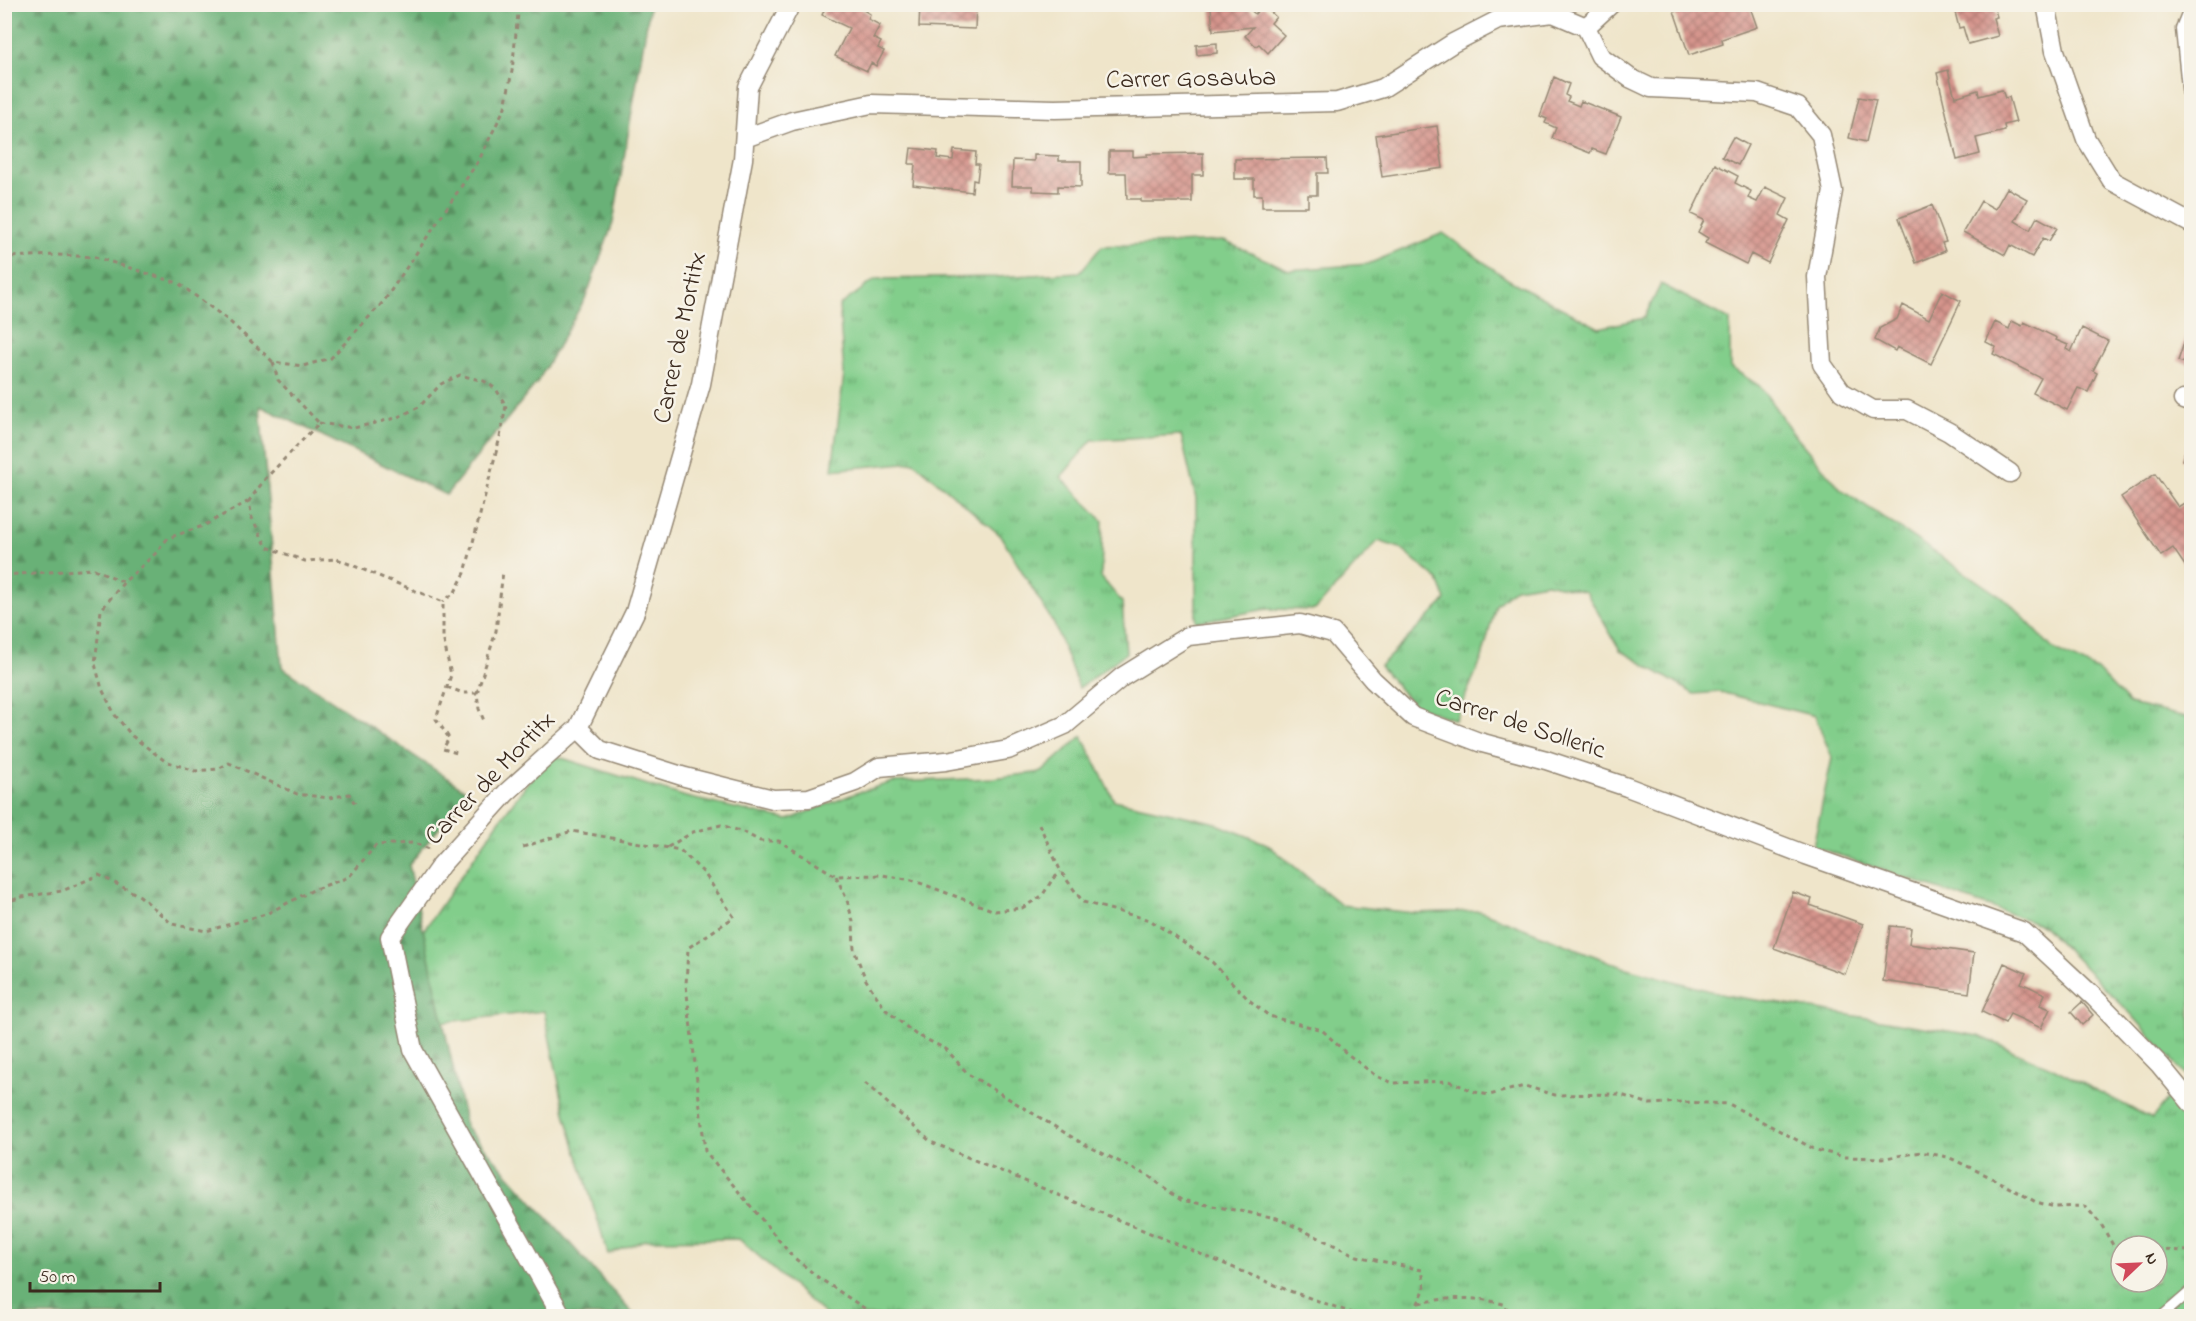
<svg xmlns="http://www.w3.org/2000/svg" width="2196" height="1321" font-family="'Indie Flower',sans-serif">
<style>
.grass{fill:url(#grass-tufts);stroke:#5e7c54;stroke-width:1.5;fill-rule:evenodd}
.forest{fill:url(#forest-firs);stroke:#526e4a;stroke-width:1.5}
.building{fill:url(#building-cross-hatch)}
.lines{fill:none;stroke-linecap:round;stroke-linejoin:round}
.lane-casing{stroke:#958874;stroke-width:12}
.street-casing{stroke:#958874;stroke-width:21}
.path{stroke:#958874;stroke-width:3;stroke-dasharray:4.5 4.5;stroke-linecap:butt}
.lane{stroke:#fff;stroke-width:9}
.street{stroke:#fff;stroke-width:18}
.labels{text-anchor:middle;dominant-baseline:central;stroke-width:5;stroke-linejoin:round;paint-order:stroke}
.street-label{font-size:26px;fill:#3b2a1e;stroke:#f7f3e8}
</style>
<defs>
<pattern id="grass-tufts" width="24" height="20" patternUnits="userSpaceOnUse" patternTransform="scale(1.5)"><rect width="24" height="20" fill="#82ce8b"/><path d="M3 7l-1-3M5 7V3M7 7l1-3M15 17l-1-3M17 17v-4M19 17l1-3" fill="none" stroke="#6ca771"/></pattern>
<pattern id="forest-firs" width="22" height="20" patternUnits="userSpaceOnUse" patternTransform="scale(1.5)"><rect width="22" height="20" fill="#69b177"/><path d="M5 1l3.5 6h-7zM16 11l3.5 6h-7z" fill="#589061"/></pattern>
<pattern id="building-cross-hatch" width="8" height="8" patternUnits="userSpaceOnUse" patternTransform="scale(1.5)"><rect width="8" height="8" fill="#d5948c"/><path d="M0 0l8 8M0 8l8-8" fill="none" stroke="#ae7972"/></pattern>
</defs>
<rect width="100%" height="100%" fill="#f7f3e8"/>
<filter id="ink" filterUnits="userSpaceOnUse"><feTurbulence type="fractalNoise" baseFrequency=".0167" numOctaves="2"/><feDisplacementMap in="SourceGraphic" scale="12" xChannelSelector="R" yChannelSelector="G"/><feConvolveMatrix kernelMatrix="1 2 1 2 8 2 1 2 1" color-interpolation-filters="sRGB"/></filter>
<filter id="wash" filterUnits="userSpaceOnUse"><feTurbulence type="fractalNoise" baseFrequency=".008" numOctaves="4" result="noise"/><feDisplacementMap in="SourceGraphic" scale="24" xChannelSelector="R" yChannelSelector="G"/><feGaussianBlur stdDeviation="1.35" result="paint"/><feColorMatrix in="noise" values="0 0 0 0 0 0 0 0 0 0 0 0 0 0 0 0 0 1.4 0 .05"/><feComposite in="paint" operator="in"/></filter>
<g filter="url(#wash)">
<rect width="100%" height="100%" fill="#efe5ca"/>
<path class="grass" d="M 1443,233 L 1509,280 L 1599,328 L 1644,318 L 1661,284 L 1730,320 L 1730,367 L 1761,387 L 1792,432 L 1841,489 L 2010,603 L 2053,649 L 2097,670 L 2129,704 L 2191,718 L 2191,1082 L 2132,1015 L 2042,925 L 1813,846 L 1832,758 L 1815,716 L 1720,692 L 1694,694 L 1620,650 L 1586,592 L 1547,583 L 1515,588 L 1496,605 L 1482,658 L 1455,720 L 1413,705 L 1380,666 L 1446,600 L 1438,580 L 1400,548 L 1378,541 L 1315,610 L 1267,609 L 1196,622 L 1196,499 L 1181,435 L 1092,440 L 1061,477 L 1103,521 L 1101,577 L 1122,602 L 1126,653 L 1079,688 L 1054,624 L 1000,535 L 914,462 L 832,470 L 844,374 L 839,306 L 876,279 L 997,277 L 1080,272 L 1102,246 L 1224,241 L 1289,270 L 1368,264 Z
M 1082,736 L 1114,800 L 1212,822 L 1267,844 L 1341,905 L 1414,913 L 1480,911 L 1623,967 L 1725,995 L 1979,1036 L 2051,1067 L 2152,1119 L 2170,1095 L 2191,1125 L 2191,1316 L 827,1316 L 739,1239 L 645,1240 L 608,1254 L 566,1117 L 544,1011 L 427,1024 L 413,946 L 497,824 L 549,754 L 686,797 L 788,820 L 856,793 L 893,782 L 993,778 L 1042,772 ZM 2121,1246 L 2157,1246 L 2157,1282 L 2121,1282 Z"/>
<path class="forest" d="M 5,5 L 650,5 L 613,223 L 586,297 L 538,381 L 446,495 L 260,406 L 282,667 L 468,792 L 409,865 L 466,1127 L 635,1316 L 5,1316 Z"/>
<g id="blocks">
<path class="building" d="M 827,4 L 854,4 L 870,14 L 868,19 L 880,25 L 873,38 L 881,42 L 878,48 L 884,51 L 876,66 L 871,63 L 867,71 L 835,56 L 849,28 L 822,15 Z
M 920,4 L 976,4 L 975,29 L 919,27 Z
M 1207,4 L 1248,4 L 1246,6 L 1255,14 L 1263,5 L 1276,17 L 1271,23 L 1284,35 L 1268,53 L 1259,44 L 1256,46 L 1245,36 L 1253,27 L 1213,31 L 1211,8 Z
M 1693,4 L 1749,4 L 1757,27 L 1722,39 L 1723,44 L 1689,55 L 1674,11 Z
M 1953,4 L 1999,4 L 2000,8 L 1995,10 L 1997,17 L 1993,18 L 1998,36 L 1968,44 L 1963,27 L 1959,28 Z
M 1217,43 L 1217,53 L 1197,55 L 1196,45 Z
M 1948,70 L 1955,97 L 1978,90 L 1979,96 L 2002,90 L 2005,98 L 2009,97 L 2016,122 L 2004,125 L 2005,131 L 1976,138 L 1980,154 L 1957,160 L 1937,73 Z
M 1554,77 L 1569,84 L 1565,95 L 1569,97 L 1567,101 L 1579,106 L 1581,101 L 1621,117 L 1606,154 L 1592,149 L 1590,153 L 1552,138 L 1556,128 L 1545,123 L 1547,119 L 1540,116 Z
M 1859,97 L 1876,100 L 1866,142 L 1849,138 Z
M 1437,126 L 1443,168 L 1382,177 L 1376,135 Z
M 1733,137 L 1748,145 L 1738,165 L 1722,157 Z
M 911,148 L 938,151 L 937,158 L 953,160 L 954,150 L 976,152 L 975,164 L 979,164 L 977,181 L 973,180 L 972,192 L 913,185 L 915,164 L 909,164 Z
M 1109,151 L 1133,151 L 1133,157 L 1147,156 L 1147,154 L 1203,153 L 1203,175 L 1192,175 L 1192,202 L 1141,202 L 1141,199 L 1127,199 L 1126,173 L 1109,173 Z
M 1034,155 L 1059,156 L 1059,161 L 1081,161 L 1081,187 L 1058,186 L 1058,192 L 1033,191 L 1033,186 L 1012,186 L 1013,160 L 1034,161 Z
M 1327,158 L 1328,173 L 1317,173 L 1317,195 L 1308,195 L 1308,207 L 1262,207 L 1262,195 L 1254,195 L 1254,179 L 1235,179 L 1235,159 Z
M 1715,164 L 1738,176 L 1735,183 L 1751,191 L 1748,198 L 1757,202 L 1765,187 L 1788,198 L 1780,215 L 1789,220 L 1768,263 L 1751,254 L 1746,264 L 1705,243 L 1708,238 L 1698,232 L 1704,220 L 1691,214 Z
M 2007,188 L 2027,199 L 2015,221 L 2030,230 L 2037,217 L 2057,228 L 2049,241 L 2043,238 L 2032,257 L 2010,245 L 2005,255 L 1963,232 L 1981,201 L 1995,209 Z
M 1932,205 L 1946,242 L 1942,243 L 1945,251 L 1916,263 L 1899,218 Z
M 1942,291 L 1961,301 L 1931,364 L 1897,347 L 1895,351 L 1875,340 L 1880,328 L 1897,319 L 1903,305 L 1929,319 Z
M 2012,321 L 2022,326 L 2024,322 L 2057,338 L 2056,340 L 2068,345 L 2066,349 L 2071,352 L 2082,328 L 2108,341 L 2093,371 L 2097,373 L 2088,392 L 2078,388 L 2067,410 L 2033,393 L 2041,378 L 1993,354 L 1996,347 L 1986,342 L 1995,322 L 2009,329 Z
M 2186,337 L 2192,339 L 2192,365 L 2178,361 Z
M 2191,433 L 2192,433 L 2192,463 L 2182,460 Z
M 2155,474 L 2178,507 L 2192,498 L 2192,576 L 2173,548 L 2161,556 L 2121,497 Z
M 1793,892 L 1812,899 L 1810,905 L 1863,924 L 1845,974 L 1774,948 Z
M 1890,926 L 1911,928 L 1909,944 L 1974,953 L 1969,993 L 1883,981 Z
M 2004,963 L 2026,973 L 2021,983 L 2045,994 L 2040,1005 L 2050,1009 L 2041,1028 L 2010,1014 L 2005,1023 L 1982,1012 Z
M 2082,1002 L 2093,1015 L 2082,1025 L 2071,1012 Z"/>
</g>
</g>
<g filter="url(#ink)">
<use href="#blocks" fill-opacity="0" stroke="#958874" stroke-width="1.5"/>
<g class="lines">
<g class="lane-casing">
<path id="lane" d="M 2162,1316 L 2192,1290"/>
</g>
<g class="street-casing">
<path id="street" d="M 2046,4 L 2055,51 L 2086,139 L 2112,181 L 2192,224
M 2192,12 L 2185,29 L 2192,97
M 1586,27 L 1600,56 L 1630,78 L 1651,88 L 1757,93 L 1798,107 L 1821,135 L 1833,191 L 1817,277 L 1822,364 L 1842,392 L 1873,410 L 1907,410 L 1949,432 L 2010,473
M 745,138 L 792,121 L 871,104 L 1055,109 L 1337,102 L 1383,88 L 1453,43 L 1498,20 L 1553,13 L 1586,27 L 1611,4
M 2183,400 L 2192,403
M 578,728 L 600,750 L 685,777 L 773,799 L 809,798 L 855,782 L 879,767 L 946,761 L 1008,750 L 1065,725 L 1122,677 L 1188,636 L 1300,624 L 1333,633 L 1373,680 L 1413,717 L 1479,742 L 1546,760 L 1627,787 L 1806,855 L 2024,932 L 2095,998 L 2160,1065 L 2192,1104
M 562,1316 L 413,1050 L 390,937 L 441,865 L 506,793 L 578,728 L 635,612 L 701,384 L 743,159 L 748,87 L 791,4"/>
</g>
<path class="path" d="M 4,257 L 58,255 L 95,257 L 178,283 L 228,320 L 273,362 L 303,366 L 331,358 L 384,301 L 479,160 L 505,107 L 512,71 L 519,4
M 273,362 L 278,380 L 319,423 L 265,479 L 249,501 L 252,518 L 267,547 L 305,561 L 337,559 L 443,602 L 443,637 L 451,675 L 436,719 L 449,738 L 443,749 L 457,753
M 319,423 L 354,428 L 396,418 L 419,407 L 441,384 L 460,375 L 484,381 L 496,389 L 506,406 L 500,437 L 465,573 L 455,592 L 443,602
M 249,501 L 203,526 L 168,538 L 155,554 L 124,582 L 101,610 L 95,664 L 102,689 L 115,715 L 132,736 L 165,761 L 195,771 L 218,769 L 229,763 L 297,794 L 329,798 L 349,794 L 357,807
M 4,575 L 94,569 L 124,582
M 447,687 L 463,693 L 477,693 L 479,709 L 485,723
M 477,693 L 496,631 L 503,571
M 1039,824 L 1061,872 L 1083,902 L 1150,920 L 1212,962 L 1249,1000 L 1269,1016 L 1322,1030 L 1345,1052 L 1376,1076 L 1393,1083 L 1449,1081 L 1478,1093 L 1489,1095 L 1525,1086 L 1555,1095 L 1618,1094 L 1650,1104 L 1681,1102 L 1729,1104 L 1816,1150 L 1845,1157 L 1885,1158 L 1921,1152 L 1948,1157 L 1988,1176 L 2036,1202 L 2055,1207 L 2085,1206 L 2101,1224 L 2114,1247 L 2121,1249
M 523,847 L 572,831 L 680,850 L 704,873 L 734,917 L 688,948 L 686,985 L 705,1151 L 792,1256 L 819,1278 L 876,1316
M 668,847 L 693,832 L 721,825 L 743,832 L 760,841 L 779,841 L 836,876 L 882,875 L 912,880 L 995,911 L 1022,908 L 1042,896 L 1052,880 L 1061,872
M 836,876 L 847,900 L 853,922 L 854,950 L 866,980 L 885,1009 L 915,1034 L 946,1049 L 968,1074 L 1080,1142 L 1150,1177 L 1181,1200 L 1277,1218 L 1357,1256 L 1422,1270 L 1425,1288 L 1412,1316
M 4,903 L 22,897 L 62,891 L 99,875 L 140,896 L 172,924 L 206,931 L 266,914 L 315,889 L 349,877 L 376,845 L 414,843 L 432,850
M 865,1083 L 931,1142 L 1287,1290 L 1361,1316
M 2157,1250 L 2192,1251
M 1419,1303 C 1449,1297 1478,1296 1506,1305 L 1508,1316"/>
<use href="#lane" class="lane"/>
<use href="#street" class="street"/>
</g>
</g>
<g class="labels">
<g class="street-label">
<text transform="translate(1191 80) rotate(-1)">Carrer Gosauba</text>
<text transform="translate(681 338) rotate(-78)">Carrer de Mortitx</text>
<text transform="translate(1520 725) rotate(18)">Carrer de Solleric</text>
<text transform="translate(491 779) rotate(-46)">Carrer de Mortitx</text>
</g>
</g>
<rect width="2196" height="1321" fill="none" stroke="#f7f3e8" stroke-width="24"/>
<g transform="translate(2139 1264) rotate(67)"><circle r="28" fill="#f7f3e8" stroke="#aca397" stroke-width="1.5"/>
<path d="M0-4.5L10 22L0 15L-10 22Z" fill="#d1495b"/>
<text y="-9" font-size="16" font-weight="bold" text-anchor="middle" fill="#3b2a1e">N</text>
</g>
<path d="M30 1282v9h130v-9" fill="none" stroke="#3b2a1e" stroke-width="3"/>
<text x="39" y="1282" font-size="18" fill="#3b2a1e" stroke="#f7f3e8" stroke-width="4.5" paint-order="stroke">50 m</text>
</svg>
